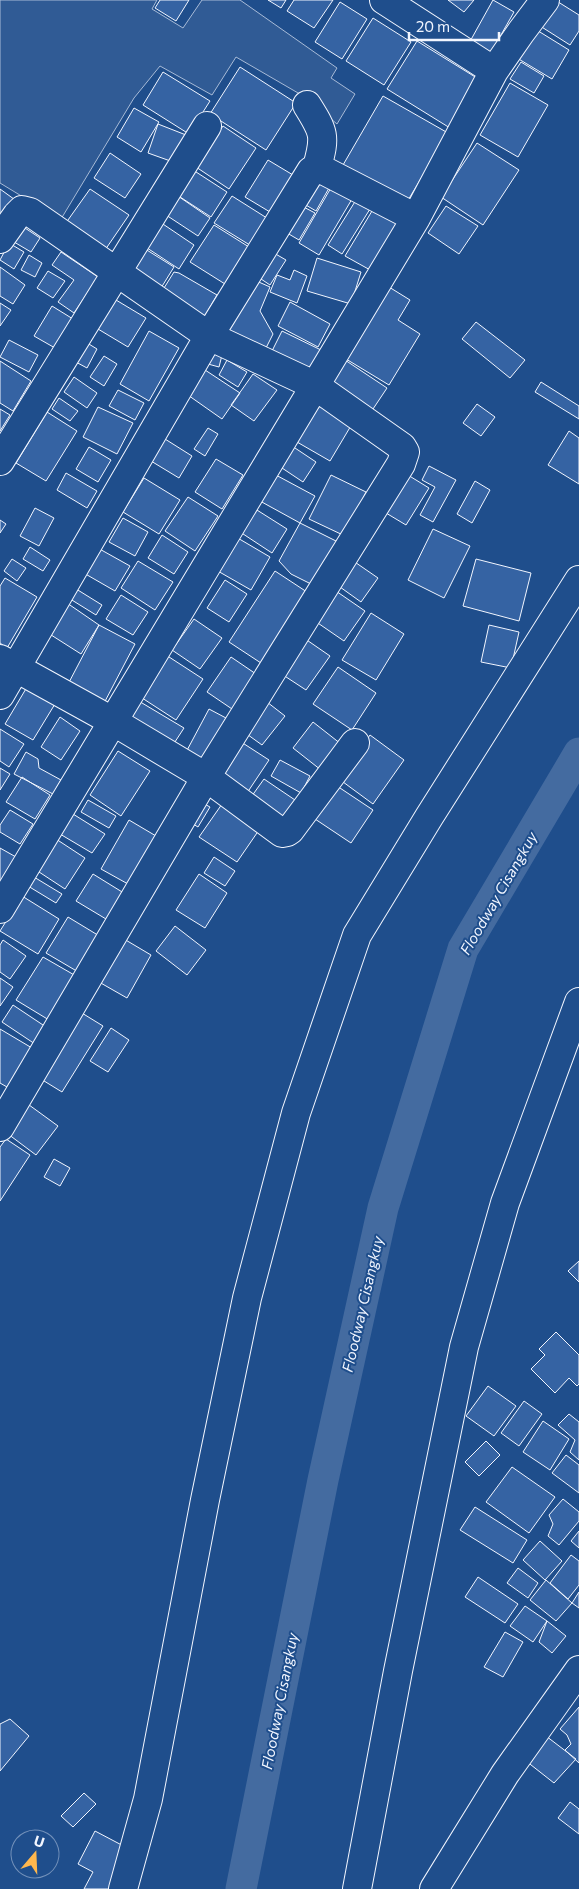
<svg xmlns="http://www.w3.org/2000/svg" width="579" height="1889" font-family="Commissioner,sans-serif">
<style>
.green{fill:#305b95;stroke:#a8bbd7}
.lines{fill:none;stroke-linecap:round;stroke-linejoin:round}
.canal{stroke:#446ba0;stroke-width:31}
.building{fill:#3563a3;stroke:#f2f6ff}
.minor-casing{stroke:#f2f6ff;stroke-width:30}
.minor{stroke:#1f4e8c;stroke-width:28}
.labels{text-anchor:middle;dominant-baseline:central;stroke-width:4;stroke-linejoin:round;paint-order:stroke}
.water-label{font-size:15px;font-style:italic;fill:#f2f6ff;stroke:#1f4e8c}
</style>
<rect width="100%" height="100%" fill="#1f4e8c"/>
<path class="green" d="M 0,0 L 157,0 L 152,9 L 183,28 L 202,0 L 240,0 L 337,68 L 331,78 L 355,94 L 337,124 L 305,97 L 236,57 L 212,95 L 160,66 L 134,98 L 58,224 L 28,200 L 0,183 Z"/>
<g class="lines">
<path class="canal" d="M 241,1889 L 323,1480 L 383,1208 L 463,949 L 579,753"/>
</g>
<path class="building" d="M 160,0 L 189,0 L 176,21 L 155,8 Z
M 268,0 L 286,0 L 281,8 Z
M 294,0 L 333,0 L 314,28 L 287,11 Z
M 448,0 L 474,0 L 464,12 Z
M 493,0 L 514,12 L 489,56 L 468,45 Z
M 555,0 L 579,15 L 579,31 L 570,45 L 537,24 Z
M 340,2 L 367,19 L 342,59 L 315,42 Z
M 373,18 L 411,42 L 384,85 L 346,61 Z
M 535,29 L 569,50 L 552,79 L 517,58 Z
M 417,41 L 480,80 L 450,128 L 387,89 Z
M 521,62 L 544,76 L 534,93 L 510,79 Z
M 240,67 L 296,103 L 266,150 L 210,114 Z
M 163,72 L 210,101 L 189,134 L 143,105 Z
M 510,83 L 548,105 L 518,157 L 480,135 Z
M 383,96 L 448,133 L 407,202 L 343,165 Z
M 134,108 L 159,122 L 141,152 L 117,137 Z
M 158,124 L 186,135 L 176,163 L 148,153 Z
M 223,126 L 256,148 L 229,189 L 196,167 Z
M 477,143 L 519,170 L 483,225 L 441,197 Z
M 110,153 L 141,174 L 125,198 L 94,178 Z
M 268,160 L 298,178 L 275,215 L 245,197 Z
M 193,170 L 227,192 L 211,217 L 177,195 Z
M 317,172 L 333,181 L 316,211 L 299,201 Z
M 332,186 L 352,199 L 319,255 L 299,243 Z
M 0,189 L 18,202 L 0,221 Z
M 90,189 L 129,215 L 103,253 L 63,227 Z
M 175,194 L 210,218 L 198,236 L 163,213 Z
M 232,196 L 270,220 L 253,247 L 214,223 Z
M 356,200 L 370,209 L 342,254 L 328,245 Z
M 298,204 L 315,213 L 299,240 L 282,230 Z
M 375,206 L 402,222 L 372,271 L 345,256 Z
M 446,206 L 478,226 L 459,254 L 428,233 Z
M 154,218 L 194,245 L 179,269 L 138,242 Z
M 19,224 L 40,238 L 31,252 L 9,239 Z
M 214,225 L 249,247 L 225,284 L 190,262 Z
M 9,243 L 24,252 L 14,269 L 0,260 Z
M 142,247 L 174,267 L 161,288 L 129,267 Z
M 267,249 L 286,260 L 270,285 L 252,273 Z
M 61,252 L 98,277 L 74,313 L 58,302 L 74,280 L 52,265 Z
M 29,255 L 42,263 L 35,277 L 21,270 Z
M 317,258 L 361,272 L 351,304 L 307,291 Z
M 0,267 L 25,285 L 13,304 L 0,296 Z
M 294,270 L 307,276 L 297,303 L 270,292 L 277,275 L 290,280 Z
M 48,271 L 65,281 L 53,298 L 37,288 Z
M 174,272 L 179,273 L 217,295 L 202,321 L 159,296 Z
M 252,279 L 270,287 L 260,311 L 273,334 L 262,356 L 218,334 Z
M 389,287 L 410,300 L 398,320 L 420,334 L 389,385 L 346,359 Z
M 111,297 L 146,318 L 128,347 L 93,326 Z
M 290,302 L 330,324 L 318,347 L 278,326 Z
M 0,303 L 11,310 L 0,326 Z
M 52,306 L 73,319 L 55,348 L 34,336 Z
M 476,322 L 525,360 L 510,378 L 462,339 Z
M 149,331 L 179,348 L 149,401 L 120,384 Z
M 282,331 L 321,350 L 308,376 L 269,357 Z
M 9,340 L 38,355 L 29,372 L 0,357 Z
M 84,341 L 97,349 L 87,368 L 74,361 Z
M 211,353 L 222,355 L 219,367 L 208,364 Z
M 104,356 L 117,364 L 104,386 L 90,377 Z
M 342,358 L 387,388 L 369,415 L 324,385 Z
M 227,360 L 247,372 L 238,387 L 219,375 Z
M 0,361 L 31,381 L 13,411 L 0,403 Z
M 202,368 L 240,393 L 222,419 L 185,393 Z
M 253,374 L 277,390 L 254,421 L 231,405 Z
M 74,377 L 97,393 L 87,408 L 64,392 Z
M 541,382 L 579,406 L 579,419 L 535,392 Z
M 118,390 L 144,403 L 135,420 L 109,406 Z
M 59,398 L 78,411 L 70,421 L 52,409 Z
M 477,404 L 495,417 L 481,436 L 463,423 Z
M 320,405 L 352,424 L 330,461 L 297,442 Z
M 98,407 L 133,423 L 117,454 L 83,437 Z
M 0,409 L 10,415 L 0,431 Z
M 47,412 L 77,431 L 46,481 L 16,463 Z
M 208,428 L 218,434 L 205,456 L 194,449 Z
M 569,431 L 579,438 L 579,484 L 548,465 Z
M 165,439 L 192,456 L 179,478 L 151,461 Z
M 292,446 L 316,462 L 303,482 L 279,466 Z
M 89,447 L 111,460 L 98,482 L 76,469 Z
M 216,459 L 243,475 L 222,509 L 195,492 Z
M 429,466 L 456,480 L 433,522 L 420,515 L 435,487 L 422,480 Z
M 403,472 L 429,488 L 406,525 L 381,510 Z
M 66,473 L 97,491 L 87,508 L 57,490 Z
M 274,474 L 315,496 L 300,523 L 260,501 Z
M 331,475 L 366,492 L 345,536 L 309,519 Z
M 144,478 L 180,500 L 159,534 L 123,512 Z
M 475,481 L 490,490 L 472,523 L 457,514 Z
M 188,497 L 218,516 L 195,551 L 165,531 Z
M 249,505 L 287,529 L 272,553 L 234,528 Z
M 35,508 L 54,518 L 39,546 L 20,536 Z
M 123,518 L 148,532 L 135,556 L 109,542 Z
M 0,520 L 6,524 L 0,533 Z
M 300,523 L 340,543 L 317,587 L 291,574 L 279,561 Z
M 433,529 L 470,546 L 444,598 L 408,580 Z
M 162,535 L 188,552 L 174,574 L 148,558 Z
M 236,537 L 270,557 L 251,590 L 216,570 Z
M 30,547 L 50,560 L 43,571 L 23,559 Z
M 96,547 L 130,566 L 115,591 L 82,572 Z
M 349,558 L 378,578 L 361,602 L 333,582 Z
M 12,559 L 26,568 L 17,581 L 4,571 Z
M 476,559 L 531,573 L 519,621 L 463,606 Z
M 138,561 L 173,582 L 155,610 L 121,588 Z
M 275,571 L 310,594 L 264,665 L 229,642 Z
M 5,578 L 37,597 L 7,648 L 0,643 L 0,586 Z
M 225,580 L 247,594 L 229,622 L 207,608 Z
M 73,587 L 102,605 L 96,615 L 67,597 Z
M 333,589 L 365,611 L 344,641 L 312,619 Z
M 121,595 L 148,612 L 133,635 L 106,619 Z
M 67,603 L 99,625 L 81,654 L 48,633 Z
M 371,613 L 404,634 L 376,680 L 342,660 Z
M 194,619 L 222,638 L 200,669 L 172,650 Z
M 99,625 L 135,644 L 102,707 L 66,688 Z
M 489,625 L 519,632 L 511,668 L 481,662 Z
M 301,636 L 330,656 L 306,690 L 277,671 Z
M 166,655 L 203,679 L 176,720 L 139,696 Z
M 231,657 L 256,674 L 232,709 L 207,692 Z
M 338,667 L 376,693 L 352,730 L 313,704 Z
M 30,682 L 58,699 L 33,740 L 5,724 Z
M 137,700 L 184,728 L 171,748 L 124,719 Z
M 267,702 L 285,716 L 262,745 L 244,732 Z
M 209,709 L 226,718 L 202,763 L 185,754 Z
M 60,717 L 80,731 L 61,760 L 41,747 Z
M 313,722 L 341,744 L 321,770 L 293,748 Z
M 0,729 L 24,744 L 9,767 L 0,761 Z
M 370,735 L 404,760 L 373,804 L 339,779 Z
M 235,738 L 269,760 L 247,793 L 214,771 Z
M 118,751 L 150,771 L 121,816 L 90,795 Z
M 26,752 L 38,759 L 39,768 L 61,780 L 53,794 L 14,774 Z
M 280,760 L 310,776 L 301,793 L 271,776 Z
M 0,768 L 10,774 L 0,790 Z
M 22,777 L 50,795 L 35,819 L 6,802 Z
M 264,779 L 295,800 L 281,822 L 249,800 Z
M 334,784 L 373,810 L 351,843 L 312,817 Z
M 88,800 L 116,816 L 109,828 L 81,812 Z
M 197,800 L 210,807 L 198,827 L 185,819 Z
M 222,804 L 259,830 L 237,862 L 199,837 Z
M 10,810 L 33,824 L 20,844 L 0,832 L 0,825 Z
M 73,814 L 105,834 L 92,853 L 60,834 Z
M 129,820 L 156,836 L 128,884 L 101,869 Z
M 56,839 L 85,858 L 65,889 L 36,870 Z
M 0,848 L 16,857 L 0,884 Z
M 214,857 L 235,871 L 225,886 L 204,873 Z
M 29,874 L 62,894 L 56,903 L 23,883 Z
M 93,874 L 127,895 L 111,922 L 76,901 Z
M 199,874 L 227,893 L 205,928 L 176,910 Z
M 22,896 L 59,919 L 38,954 L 0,931 Z
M 68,917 L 101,937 L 80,973 L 46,953 Z
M 175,926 L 206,950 L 187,975 L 156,951 Z
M 124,939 L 151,955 L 127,998 L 99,982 Z
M 3,940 L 26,956 L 10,979 L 0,972 L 0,945 Z
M 43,957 L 76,976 L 49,1020 L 16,1000 Z
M 0,978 L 13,987 L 0,1006 Z
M 13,1005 L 46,1027 L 35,1044 L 2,1022 Z
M 77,1010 L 103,1026 L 62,1092 L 36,1076 Z
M 111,1028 L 129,1040 L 108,1072 L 90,1061 Z
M 0,1029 L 32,1048 L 7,1087 L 0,1083 Z
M 25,1102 L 58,1126 L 36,1155 L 4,1131 Z
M 6,1139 L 30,1155 L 0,1201 L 0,1147 Z
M 54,1159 L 70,1168 L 60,1186 L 44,1177 Z
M 579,1261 L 579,1282 L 568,1271 Z
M 556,1332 L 579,1355 L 579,1384 L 577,1386 L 569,1378 L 555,1393 L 531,1369 L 545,1355 L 539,1349 Z
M 488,1386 L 516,1406 L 494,1436 L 466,1416 Z
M 524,1401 L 542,1414 L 519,1446 L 501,1433 Z
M 569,1414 L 579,1422 L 579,1460 L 570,1452 L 575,1440 L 558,1425 Z
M 543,1421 L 569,1439 L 550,1470 L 523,1452 Z
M 486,1441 L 500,1455 L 479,1476 L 465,1462 Z
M 566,1455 L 579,1465 L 579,1493 L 552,1473 Z
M 512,1467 L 555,1497 L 529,1533 L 486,1502 Z
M 563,1499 L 579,1512 L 579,1521 L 559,1545 L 548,1536 L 553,1524 L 549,1515 Z
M 475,1507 L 527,1540 L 513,1563 L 460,1530 Z
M 579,1531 L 579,1548 L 571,1541 Z
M 540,1541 L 562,1561 L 545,1580 L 523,1560 Z
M 571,1555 L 579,1561 L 579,1585 L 568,1599 L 550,1583 Z
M 518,1568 L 538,1583 L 528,1598 L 507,1583 Z
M 478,1577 L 518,1604 L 505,1623 L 465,1597 Z
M 546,1580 L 572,1603 L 556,1621 L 530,1600 Z
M 579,1592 L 579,1608 L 572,1603 Z
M 525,1606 L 547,1621 L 533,1642 L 510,1626 Z
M 547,1621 L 566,1636 L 552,1653 L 539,1642 Z
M 505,1632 L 523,1642 L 503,1677 L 484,1667 Z
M 579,1707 L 579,1763 L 565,1750 L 571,1744 L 567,1735 L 560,1729 Z
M 10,1719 L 29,1736 L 0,1771 L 0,1724 Z
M 546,1736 L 576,1759 L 554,1783 L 526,1761 Z
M 84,1793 L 96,1804 L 73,1827 L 61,1816 Z
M 570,1802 L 579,1809 L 579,1834 L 558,1818 Z
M 95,1831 L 133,1851 L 113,1889 L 84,1889 L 93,1872 L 78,1864 Z"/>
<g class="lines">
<g class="minor-casing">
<path id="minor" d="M 384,0 L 494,71 L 521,32 L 545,0
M 317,167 L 416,218
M 0,239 L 17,215 L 22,210 L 30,212 L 209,336 L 314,385 L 402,447 L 405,452 L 401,464 L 206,777 L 0,1127
M 0,461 L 207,126
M 0,659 L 114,722 L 206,777 L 282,833 L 287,832 L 290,830 L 355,743
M 0,695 L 209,336 L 311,171 L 317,167 C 326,136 324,132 307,105
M 0,909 L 416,218 L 494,71
M 123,1889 L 148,1799 L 205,1500 L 247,1298 L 296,1113 L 357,935 L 429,817 L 579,580
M 357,1889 L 398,1671 L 464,1347 L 505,1203 L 579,1002
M 434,1889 L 505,1774 L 579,1670"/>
</g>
<use href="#minor" class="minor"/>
</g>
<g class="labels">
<g class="water-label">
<text transform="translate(498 893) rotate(-60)">Floodway Cisangkuy</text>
<text transform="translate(362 1304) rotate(-77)">Floodway Cisangkuy</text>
<text transform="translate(279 1701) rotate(-79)">Floodway Cisangkuy</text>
</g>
</g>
<g transform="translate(35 1854) rotate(19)"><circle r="24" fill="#1f4e8c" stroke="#7391ba"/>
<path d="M0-4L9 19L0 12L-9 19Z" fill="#ffb74d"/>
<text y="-8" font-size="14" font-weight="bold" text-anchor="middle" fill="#f2f6ff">U</text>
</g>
<path d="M409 32v8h90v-8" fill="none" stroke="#f2f6ff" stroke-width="2.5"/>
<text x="416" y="32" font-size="15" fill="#f2f6ff" stroke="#1f4e8c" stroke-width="4" paint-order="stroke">20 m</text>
</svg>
